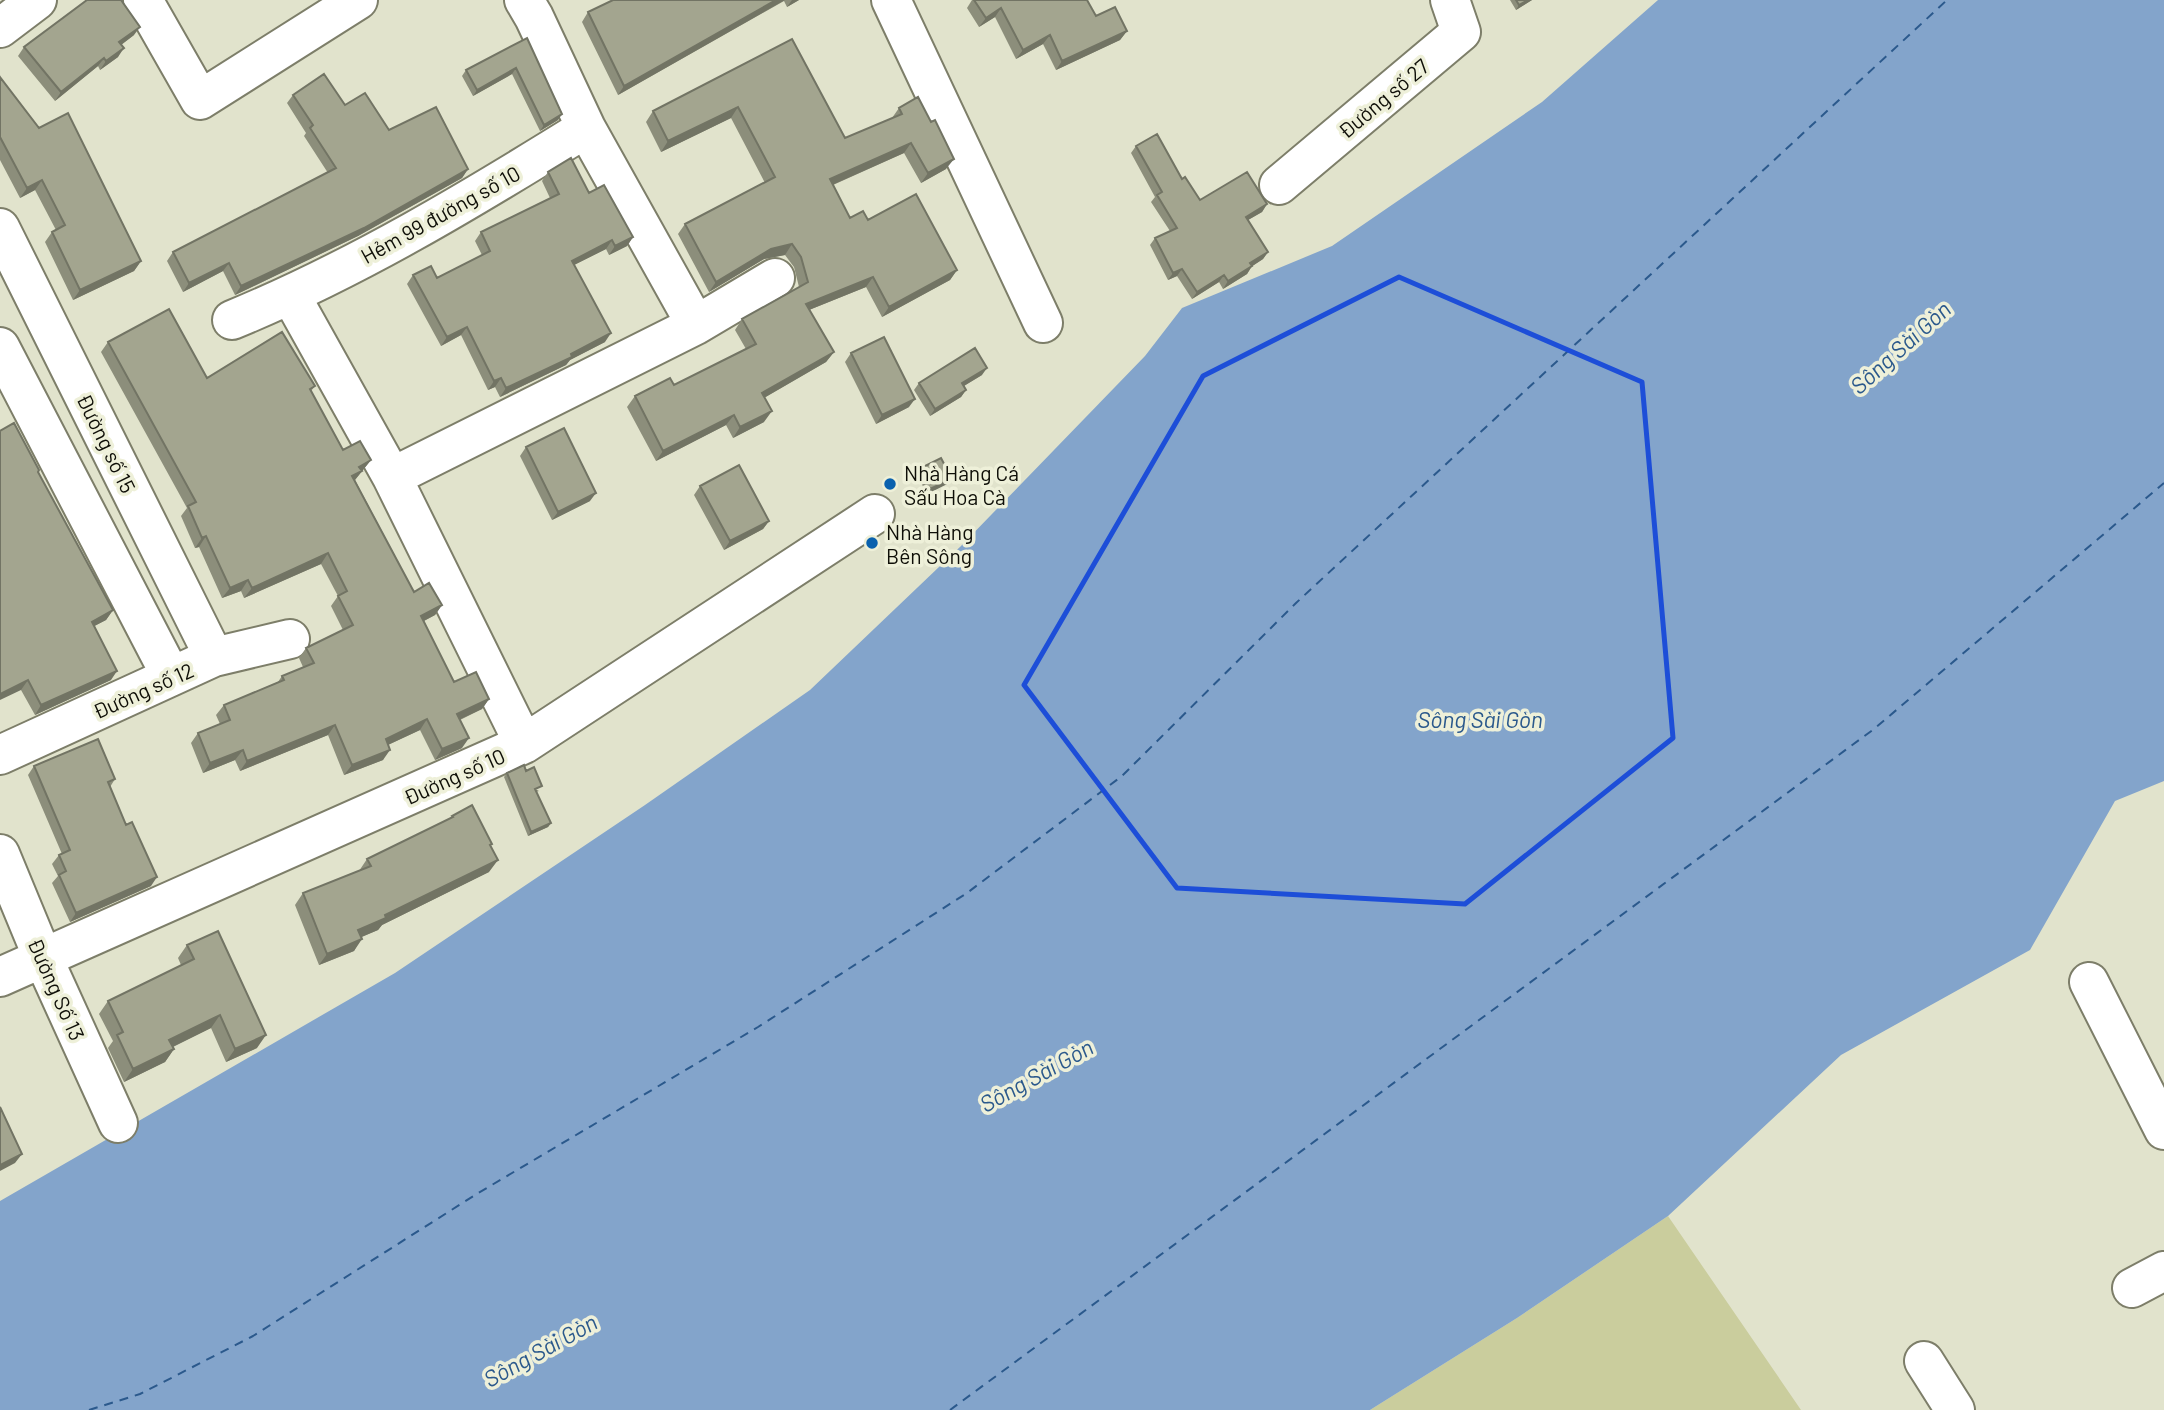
<svg xmlns="http://www.w3.org/2000/svg" width="2164" height="1410" font-family="Barlow,sans-serif">
<style>
.green{fill:#cacd9d}
.water{fill:#83a4cb}
.lines{fill:none;stroke-linecap:round;stroke-linejoin:round}
.ferry{stroke:#2b598c;stroke-width:2;stroke-dasharray:9 7;stroke-linecap:butt}
.minor-casing{stroke:#7d7e69;stroke-width:42}
.minor{stroke:#fff;stroke-width:38}
.wall{fill:#8c8e7b}
.shaded-wall{fill:#727464}
.building{fill:#a3a58f;stroke:#727464;stroke-width:2}
.marked{fill:none;stroke:#1d4ed8;stroke-width:5;stroke-linejoin:round}
.poi-dot{fill:#0a61ae;stroke:#eef0d9;stroke-width:2.5}
.labels{text-anchor:middle;dominant-baseline:central;stroke-width:7;stroke-linejoin:round;paint-order:stroke}
.street-label{font-size:21px;fill:#0e0e07;stroke:#eef0d9}
.poi-label{font-size:21px;fill:#0e0e07;stroke:#eef0d9;text-anchor:start}
.water-label{font-size:23px;font-style:italic;fill:#2b598c;stroke:#eef0d9}
</style>
<rect width="100%" height="100%" fill="#e1e3cc"/>
<path class="green" d="M 1668,1216 L 1801,1410 L 1370,1410 L 1517,1318 Z"/>
<path class="water" d="M 1658,0 L 2164,0 L 2164,781 L 2115,801 L 2030,950 L 1841,1055 L 1668,1216 L 1517,1318 L 1370,1410 L 0,1410 L 0,1201 L 395,973 L 645,805 L 810,690 L 961,546 L 1145,356 L 1182,308 L 1332,246 L 1542,102 Z"/>
<g class="lines">
<path class="ferry" d="M 89,1410 L 140,1394 L 253,1336 L 475,1195 L 758,1027 L 967,893 L 1122,776 L 1296,603 L 1947,0
M 950,1410 L 1874,729 L 2164,483"/>
<g class="minor-casing">
<path id="minor" d="M 143,0 L 200,100 L 358,0
M 524,0 L 534,17 L 586,128 L 696,325
M 891,0 L 1043,323
M 0,28 L 37,0
M 1279,185 L 1461,32 L 1450,0
M 0,228 L 214,657
M 291,296 L 392,477 L 524,744
M 232,320 C 356,269 472,199 586,128
M 0,347 L 171,676
M 392,477 L 696,325 L 775,278
M 0,755 L 214,657 L 290,639
M 0,854 L 43,958 L 118,1123
M 0,977 L 524,744 L 875,514
M 2089,982 L 2164,1130
M 2132,1288 L 2164,1271
M 1924,1361 L 1955,1410"/>
</g>
<use href="#minor" class="minor"/>
</g>
<path class="wall" d="M 613,0 L 799,0 L 787,7 L 784,1 L 618,95 L 582,22 L 588,12 Z
M 972,0 L 1087,0 L 1096,16 L 1127,31 L 1120,40 L 1056,70 L 1043,44 L 1016,59 L 995,17 L 979,27 L 967,8 Z
M 1510,0 L 1532,0 L 1516,10 Z
M 134,35 L 121,45 L 118,57 L 100,70 L 98,66 L 55,101 L 18,56 L 24,47 Z
M 527,38 L 558,120 L 540,131 L 512,74 L 473,96 L 462,76 L 466,70 Z
M 792,39 L 845,138 L 892,118 L 899,108 L 946,169 L 921,183 L 904,153 L 833,185 L 850,218 L 868,220 L 957,270 L 950,280 L 882,317 L 866,287 L 809,310 L 834,352 L 826,362 L 764,398 L 764,422 L 733,438 L 726,425 L 656,461 L 627,407 L 635,396 L 674,385 L 746,349 L 735,330 L 742,319 L 799,287 L 794,267 L 785,255 L 764,259 L 709,292 L 678,234 L 685,224 L 765,183 L 731,118 L 661,152 L 646,122 L 653,111 Z
M 0,77 L 141,261 L 134,271 L 73,300 L 45,242 L 52,232 L 56,230 L 35,190 L 20,198 L 0,160 Z
M 293,95 L 345,105 L 389,130 L 468,169 L 462,178 L 358,236 L 235,295 L 223,271 L 183,292 L 167,261 L 173,252 L 328,173 L 304,136 L 306,133 L 287,103 Z
M 1136,146 L 1182,179 L 1200,200 L 1267,204 L 1262,212 L 1248,220 L 1268,252 L 1263,259 L 1252,266 L 1247,274 L 1223,289 L 1219,282 L 1192,299 L 1177,276 L 1168,280 L 1150,245 L 1155,238 L 1170,231 L 1151,202 L 1155,197 L 1131,153 Z
M 548,172 L 589,193 L 633,237 L 627,246 L 609,255 L 606,249 L 574,265 L 605,342 L 570,360 L 566,365 L 500,397 L 495,387 L 488,390 L 461,335 L 441,346 L 407,284 L 413,275 L 437,278 L 482,255 L 475,241 L 481,232 L 550,198 L 542,181 Z
M 108,342 L 207,378 L 315,386 L 311,391 L 343,450 L 371,460 L 355,480 L 414,592 L 442,605 L 435,615 L 424,621 L 454,682 L 489,699 L 482,709 L 460,720 L 462,748 L 435,760 L 420,730 L 388,745 L 383,760 L 344,775 L 328,735 L 240,771 L 235,760 L 203,773 L 191,743 L 198,733 L 220,724 L 216,715 L 224,705 L 278,682 L 282,676 L 303,667 L 299,658 L 306,648 L 343,630 L 331,606 L 338,596 L 321,564 L 244,598 L 241,591 L 222,598 L 199,547 L 195,548 L 181,516 L 187,508 L 101,352 Z
M 851,353 L 909,407 L 876,424 L 845,362 Z
M 982,375 L 964,386 L 966,390 L 961,397 L 930,416 L 914,390 L 919,383 Z
M 0,431 L 39,470 L 38,472 L 113,610 L 106,620 L 94,626 L 111,680 L 35,715 L 21,690 Z
M 526,447 L 590,501 L 552,520 L 520,456 Z
M 919,469 L 952,479 L 949,483 L 927,494 L 916,473 Z
M 700,486 L 769,521 L 763,529 L 724,550 L 694,495 Z
M 34,766 L 115,779 L 110,787 L 151,886 L 70,922 L 52,883 L 58,876 L 52,864 L 59,855 L 62,854 L 28,775 Z
M 507,773 L 539,791 L 536,792 L 551,823 L 548,827 L 528,836 L 504,777 Z
M 452,816 L 492,844 L 491,846 L 489,872 L 382,925 L 378,930 L 361,937 L 354,951 L 319,965 L 295,905 L 303,893 L 359,871 L 367,859 L 449,819 Z
M 187,945 L 257,1048 L 226,1062 L 211,1028 L 173,1047 L 174,1049 L 165,1062 L 124,1082 L 108,1048 L 113,1041 L 99,1014 L 108,1001 L 181,965 L 178,958 Z"/>
<path class="shaded-wall" d="M 776,0 L 785,0 L 618,95 L 624,86 Z
M 792,0 L 799,0 L 787,7 Z
M 1528,0 L 1532,0 L 1516,10 L 1519,5 Z
M 1001,8 L 995,17 L 979,27 L 986,18 Z
M 140,27 L 134,35 L 113,51 L 119,42 Z
M 1127,31 L 1120,40 L 1056,70 L 1062,61 Z
M 1050,35 L 1043,44 L 1016,59 L 1023,50 Z
M 124,48 L 118,57 L 100,70 L 106,61 Z
M 104,58 L 98,66 L 55,101 L 61,92 Z
M 516,68 L 512,74 L 473,96 L 477,90 Z
M 738,107 L 731,118 L 661,152 L 668,141 Z
M 562,114 L 558,120 L 540,131 L 544,125 Z
M 911,143 L 904,153 L 823,189 L 830,179 Z
M 954,159 L 946,169 L 921,183 L 928,173 Z
M 468,169 L 462,178 L 358,236 L 235,295 L 241,286 Z
M 42,180 L 35,190 L 20,198 L 27,188 Z
M 1267,204 L 1262,212 L 1241,224 L 1246,217 Z
M 633,237 L 627,246 L 609,255 L 615,246 Z
M 612,240 L 606,249 L 566,269 L 572,261 Z
M 792,244 L 785,255 L 764,259 L 709,292 L 716,282 L 771,249 Z
M 1268,252 L 1263,259 L 1245,271 L 1250,263 Z
M 141,261 L 134,271 L 73,300 L 80,290 Z
M 229,263 L 223,271 L 183,292 L 189,283 Z
M 1252,266 L 1247,274 L 1223,289 L 1228,281 Z
M 1182,269 L 1177,276 L 1168,280 L 1173,273 Z
M 957,270 L 950,280 L 882,317 L 889,307 Z
M 1224,275 L 1219,282 L 1192,299 L 1197,292 Z
M 873,277 L 866,287 L 799,314 L 806,304 Z
M 467,327 L 461,335 L 441,346 L 447,337 Z
M 611,333 L 605,342 L 570,360 L 566,365 L 500,397 L 506,388 Z
M 834,352 L 826,362 L 755,403 L 762,393 Z
M 987,368 L 982,375 L 957,390 L 962,383 Z
M 501,378 L 495,387 L 488,390 L 494,381 Z
M 966,390 L 961,397 L 930,416 L 935,409 Z
M 915,399 L 909,407 L 876,424 L 882,415 Z
M 772,411 L 764,422 L 733,438 L 740,427 Z
M 734,415 L 726,425 L 656,461 L 663,451 Z
M 371,460 L 354,481 L 345,486 L 359,467 Z
M 952,479 L 949,483 L 927,494 L 930,489 Z
M 596,493 L 590,501 L 552,520 L 558,512 Z
M 769,521 L 763,529 L 724,550 L 730,541 Z
M 206,536 L 199,547 L 195,548 L 202,538 Z
M 328,553 L 321,564 L 244,598 L 252,588 Z
M 248,580 L 241,591 L 222,598 L 230,588 Z
M 442,605 L 435,615 L 414,626 L 421,616 Z
M 113,610 L 106,620 L 85,631 L 92,622 Z
M 117,671 L 111,680 L 35,715 L 41,705 Z
M 28,680 L 21,690 L 0,700 L 0,694 Z
M 489,699 L 482,709 L 450,724 L 457,714 Z
M 427,719 L 420,730 L 379,749 L 386,739 Z
M 335,725 L 328,735 L 240,771 L 247,761 Z
M 469,738 L 462,748 L 435,760 L 442,749 Z
M 243,750 L 235,760 L 203,773 L 210,763 Z
M 390,750 L 383,760 L 344,775 L 352,765 Z
M 551,823 L 548,827 L 528,836 L 531,832 Z
M 498,860 L 489,872 L 382,925 L 378,930 L 350,942 L 358,930 L 385,915 Z
M 157,877 L 151,886 L 70,922 L 76,913 Z
M 362,939 L 354,951 L 319,965 L 327,954 Z
M 220,1015 L 211,1028 L 160,1053 L 169,1040 Z
M 266,1035 L 257,1048 L 226,1062 L 235,1049 Z
M 174,1049 L 165,1062 L 124,1082 L 133,1069 Z
M 22,1154 L 15,1163 L 0,1171 L 0,1165 Z"/>
<path class="building" d="M 87,0 L 121,0 L 140,27 L 119,42 L 124,48 L 106,61 L 104,58 L 61,92 L 24,47 Z
M 613,0 L 776,0 L 624,86 L 588,12 Z
M 974,0 L 1087,0 L 1096,16 L 1115,7 L 1127,31 L 1062,61 L 1050,35 L 1023,50 L 1001,8 L 986,18 Z
M 1516,0 L 1528,0 L 1519,5 Z
M 527,38 L 562,114 L 544,125 L 516,68 L 477,90 L 466,70 Z
M 792,39 L 845,138 L 902,114 L 899,108 L 918,97 L 931,122 L 935,120 L 954,159 L 928,173 L 911,143 L 830,179 L 850,218 L 863,211 L 868,220 L 916,194 L 957,270 L 889,307 L 873,277 L 806,304 L 834,352 L 762,393 L 772,411 L 740,427 L 734,415 L 663,451 L 635,396 L 670,378 L 674,385 L 756,344 L 742,319 L 808,282 L 801,257 L 792,244 L 771,249 L 716,282 L 685,224 L 775,177 L 738,107 L 668,141 L 653,111 Z
M 324,74 L 345,105 L 365,93 L 389,130 L 436,107 L 468,169 L 364,228 L 241,286 L 229,263 L 189,283 L 173,252 L 336,168 L 310,128 L 313,125 L 293,95 Z
M 0,77 L 39,128 L 68,113 L 141,261 L 80,290 L 52,232 L 65,225 L 42,180 L 27,188 L 0,137 Z
M 1157,134 L 1182,179 L 1185,177 L 1200,200 L 1247,172 L 1267,204 L 1246,217 L 1268,252 L 1250,263 L 1252,266 L 1228,281 L 1224,275 L 1197,292 L 1182,269 L 1173,273 L 1155,238 L 1177,228 L 1157,195 L 1162,192 L 1136,146 Z
M 571,158 L 589,193 L 604,185 L 633,237 L 615,246 L 612,240 L 572,261 L 611,333 L 571,354 L 572,357 L 506,388 L 501,378 L 494,381 L 467,327 L 447,337 L 413,275 L 431,266 L 437,278 L 490,251 L 481,232 L 559,194 L 548,172 Z
M 169,309 L 207,378 L 282,332 L 315,386 L 310,389 L 343,450 L 360,441 L 371,460 L 359,467 L 362,471 L 352,476 L 414,592 L 429,583 L 442,605 L 421,616 L 454,682 L 476,672 L 489,699 L 457,714 L 469,738 L 442,749 L 427,719 L 386,739 L 390,750 L 352,765 L 335,725 L 247,761 L 243,750 L 210,763 L 198,733 L 230,720 L 224,705 L 284,680 L 282,676 L 314,663 L 306,648 L 353,625 L 338,596 L 347,591 L 328,553 L 252,588 L 248,580 L 230,588 L 206,536 L 202,538 L 188,506 L 196,502 L 108,342 Z
M 884,337 L 915,399 L 882,415 L 851,353 Z
M 975,348 L 987,368 L 962,383 L 966,390 L 935,409 L 919,383 Z
M 14,423 L 39,470 L 38,472 L 113,610 L 92,622 L 117,671 L 41,705 L 28,680 L 0,694 L 0,431 Z
M 564,428 L 596,493 L 558,512 L 526,447 Z
M 941,458 L 952,479 L 930,489 L 919,469 Z
M 739,465 L 769,521 L 730,541 L 700,486 Z
M 98,739 L 115,779 L 108,782 L 126,825 L 132,822 L 157,877 L 76,913 L 59,875 L 66,871 L 59,855 L 70,850 L 34,766 Z
M 524,765 L 526,771 L 534,767 L 542,786 L 535,789 L 551,823 L 531,832 L 507,773 Z
M 472,805 L 492,844 L 490,845 L 498,860 L 385,915 L 386,918 L 358,930 L 362,939 L 327,954 L 303,893 L 371,866 L 367,859 L 453,817 L 452,816 Z
M 218,931 L 266,1035 L 235,1049 L 220,1015 L 169,1040 L 174,1049 L 133,1069 L 117,1035 L 123,1032 L 108,1001 L 194,959 L 187,945 Z
M 0,1107 L 22,1154 L 0,1165 Z"/>
<path class="marked" d="M 1399,277 L 1642,382 L 1673,738 L 1465,904 L 1177,888 L 1024,685 L 1203,376 Z"/>
<g class="poi-dot">
<circle cx="890" cy="484" r="7"/>
<circle cx="872" cy="543" r="7"/>
</g>
<g class="labels">
<g class="street-label">
<text transform="translate(1383 98) rotate(-40)">Đường số 27</text>
<text transform="translate(440 214) rotate(-29)">Hẻm 99 đường số 10</text>
<text transform="translate(107 443) rotate(64)">Đường số 15</text>
<text transform="translate(143 690) rotate(-24)">Đường số 12</text>
<text transform="translate(454 776) rotate(-24)">Đường số 10</text>
<text transform="translate(57 989) rotate(66)">Đường Số 13</text>
</g>
<g class="poi-label">
<text x="904" y="472">Nhà Hàng Cá<tspan x="904" dy="24">Sấu Hoa Cà</tspan></text>
<text x="886" y="531">Nhà Hàng<tspan x="886" dy="24">Bên Sông</tspan></text>
</g>
<g class="water-label">
<text transform="translate(1900 347) rotate(-42)">Sông Sài Gòn</text>
<text x="1480" y="719">Sông Sài Gòn</text>
<text transform="translate(1036 1075) rotate(-29)">Sông Sài Gòn</text>
<text transform="translate(540 1350) rotate(-29)">Sông Sài Gòn</text>
</g>
</g>
</svg>
